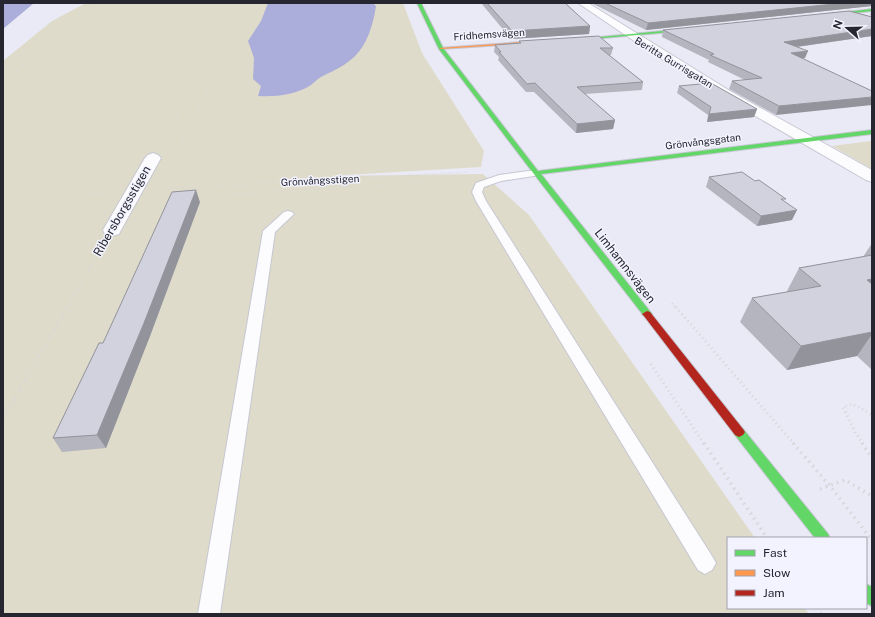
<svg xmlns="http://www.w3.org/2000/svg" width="875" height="617" font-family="'Public Sans',sans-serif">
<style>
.green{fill:#dfdbca}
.water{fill:#abaeda}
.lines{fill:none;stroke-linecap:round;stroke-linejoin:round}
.lane-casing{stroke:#c6c7d2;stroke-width:2}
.street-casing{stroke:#c6c7d2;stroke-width:2}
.fast-casing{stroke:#c6c7d2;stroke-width:2}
.slow-casing{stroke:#c6c7d2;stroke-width:2}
.jam-casing{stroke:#c6c7d2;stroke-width:2}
.path-far4{stroke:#d5d6d9;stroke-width:1;stroke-dasharray:0.5 1.5;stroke-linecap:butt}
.path-far3{stroke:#d5d6d9;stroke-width:1.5;stroke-dasharray:0.5 1.5;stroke-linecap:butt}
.path-far2{stroke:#d5d6d9;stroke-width:2;stroke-dasharray:1 2.5;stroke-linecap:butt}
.path-far1{stroke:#d5d6d9;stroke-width:3;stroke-dasharray:1 3.5;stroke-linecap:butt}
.path{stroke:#d5d6d9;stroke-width:3.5;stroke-dasharray:1.5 4.5;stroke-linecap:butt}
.lane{fill:#fcfcfe;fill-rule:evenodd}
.street{fill:#fcfcfe;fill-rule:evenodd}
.fast{fill:#63d668;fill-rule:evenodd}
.slow{fill:#ff974d;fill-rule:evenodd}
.jam{fill:#b3261e;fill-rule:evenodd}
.wall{fill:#b4b5be}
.shaded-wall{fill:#92939b}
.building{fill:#d1d2dd;stroke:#92939b}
.labels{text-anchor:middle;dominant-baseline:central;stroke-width:3;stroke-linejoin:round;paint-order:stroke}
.far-street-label{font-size:10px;fill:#252630;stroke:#f2f3fe}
.street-label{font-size:12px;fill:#252630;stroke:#f2f3fe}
</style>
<rect width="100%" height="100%" fill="#e9eaf5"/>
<path class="green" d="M 86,3 L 403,3 L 422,53 L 484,151 L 481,167 L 329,176 L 483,174 L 529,215 L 755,538 L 728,538 L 728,608 L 804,608 L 809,614 L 3,614 L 3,61 L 52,21 Z
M 871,141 L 872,169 L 832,146 Z"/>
<path class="water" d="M 3,3 L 34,3 L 3,29 Z
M 268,3 L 373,3 L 376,6 C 373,26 366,50 348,62 C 339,69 330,72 321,77 C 317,79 315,82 311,85 C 296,95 275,97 258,96 L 261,86 L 253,79 L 254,58 L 248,41 L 261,21 Z"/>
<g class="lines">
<g class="lane-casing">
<path id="lane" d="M 536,170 L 541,173 L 540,175 L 501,181 L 484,187 L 482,192 L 486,201 L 712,556 L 716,563 L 712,570 L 705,574 L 698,570 L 476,201 L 472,192 L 476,183 L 499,175 Z
M 288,211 L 292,212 L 294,214 L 275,232 L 220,614 L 198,614 L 263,231 L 284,212 Z"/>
</g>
<g class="street-casing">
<path id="street" d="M 578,3 L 588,3 L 730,91 L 872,170 L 872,182 L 866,180 L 721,96 L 649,51 Z
M 153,153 L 158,155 L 161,158 L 121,230 L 119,234 L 112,236 L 105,234 L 103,230 L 145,158 L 148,155 Z"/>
</g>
<g class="fast-casing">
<path id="fast" d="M 417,3 L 421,3 L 443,48 L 538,171 L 872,130 L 872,134 L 541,174 L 652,314 L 647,317 L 644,316 L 534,174 L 439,49 Z
M 872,9 L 872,11 L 823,16 L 821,15 Z
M 693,28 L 694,30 L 592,39 L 590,38 Z
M 739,427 L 743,429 L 828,534 L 830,538 L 815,538 L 735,435 L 733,432 L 735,429 Z
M 866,584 L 872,587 L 872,606 L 866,603 Z"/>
</g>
<g class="slow-casing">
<path id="slow" d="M 592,37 L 593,39 L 441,49 L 439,48 Z"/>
</g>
<g class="jam-casing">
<path id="jam" d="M 647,311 L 650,312 L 743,429 L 745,432 L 743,435 L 739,437 L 735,435 L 644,316 L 642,314 Z"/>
</g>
<path class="path-far4" d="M 38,52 L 81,13 L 98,3
M 212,52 L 240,3
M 226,52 L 250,3"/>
<path class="path-far3" d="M 3,84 L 39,51
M 162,142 L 213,51
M 175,155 L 226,51
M 159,189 L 468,172
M 195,196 L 461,180
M 3,198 L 108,192
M 155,198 L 172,197"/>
<path class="path-far2" d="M 672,303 L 676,308
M 67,308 L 101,248"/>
<path class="path-far1" d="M 676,307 L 794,444
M 651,364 L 704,444
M 3,419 L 67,307
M 863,444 L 855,432 L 843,407 L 853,404 L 872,415"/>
<path class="path" d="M 704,443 L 767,538
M 793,443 L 830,486 L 872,540
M 862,443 L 872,458
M 820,489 L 845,480 L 872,496
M 805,608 L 807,614
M 816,608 L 821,614"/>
<use href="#lane" class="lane"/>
<use href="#street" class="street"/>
<use href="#fast" class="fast"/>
<use href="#slow" class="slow"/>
<use href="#jam" class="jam"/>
</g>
<path class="wall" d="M 481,3 L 565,3 L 590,26 L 589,34 L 511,39 Z
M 591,3 L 872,3 L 872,6 L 646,30 Z
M 872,9 L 872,16 L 870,15 Z
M 663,30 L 872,36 L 797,47 L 805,58 L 803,58 L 776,115 L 729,89 L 732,81 L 745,80 L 708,62 L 709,60 L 662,37 Z
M 519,41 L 613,48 L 611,55 L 609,55 L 643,82 L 642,90 L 585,94 L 615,120 L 613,129 L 576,133 L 534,92 L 526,92 L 498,60 L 499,57 L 494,52 L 495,45 L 519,43 Z
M 679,86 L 757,109 L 754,117 L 707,122 L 708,115 L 677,93 Z
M 709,177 L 784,201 L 792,220 L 757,226 L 706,187 Z
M 200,202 L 150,336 L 106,448 L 62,452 L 53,438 L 103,343 Z
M 872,243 L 872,370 L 857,356 L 787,370 L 740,322 L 752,298 L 787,292 L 787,291 L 799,268 L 863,257 Z"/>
<path class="shaded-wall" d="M 844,3 L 872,3 L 872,6 L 646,30 L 648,23 Z
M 590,26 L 589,34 L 511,39 L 512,31 Z
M 872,29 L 872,36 L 781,49 L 784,42 Z
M 808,51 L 805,58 L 788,61 L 791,53 Z
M 872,97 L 872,105 L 776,115 L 779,106 Z
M 757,109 L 754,117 L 707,122 L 709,114 Z
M 615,120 L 613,129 L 576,133 L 577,124 Z
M 196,190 L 200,202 L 150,336 L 106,448 L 97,435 Z
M 797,210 L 792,220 L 757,226 L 761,216 Z
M 872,279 L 872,300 L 867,280 Z
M 872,332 L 872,334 L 857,356 L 787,370 L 801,346 Z"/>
<path class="building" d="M 487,3 L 565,3 L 590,26 L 512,31 Z
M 605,3 L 844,3 L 648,23 Z
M 849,11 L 872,17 L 872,29 L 784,42 L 808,51 L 791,53 L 872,91 L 872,97 L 779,106 L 732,81 L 762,78 L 710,55 L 714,54 L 663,30 Z
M 599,36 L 613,48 L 600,48 L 643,82 L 577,87 L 615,120 L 577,124 L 535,83 L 527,84 L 499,52 L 501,52 L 495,45 L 521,43 L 519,41 Z
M 711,83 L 757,109 L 709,114 L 711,107 L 679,86 Z
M 742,172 L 755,181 L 759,180 L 786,199 L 781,199 L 797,210 L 761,216 L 709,177 Z
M 196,190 L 144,323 L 97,435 L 53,438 L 99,343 L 103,343 L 172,192 Z
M 872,255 L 872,279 L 867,280 L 872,284 L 872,332 L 801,346 L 752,298 L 821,286 L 799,268 Z"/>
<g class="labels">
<g class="far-street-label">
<text transform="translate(489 34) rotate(-4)">Fridhemsvägen</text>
<text transform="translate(674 62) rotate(31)">Beritta Gurrisgatan</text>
<text transform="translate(703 141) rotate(-7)">Grönvångsgatan</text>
<text transform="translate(320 180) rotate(-3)">Grönvångsstigen</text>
</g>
<g class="street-label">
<text transform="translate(122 211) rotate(-60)">Ribersborgsstigen</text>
<text transform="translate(625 266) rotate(52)">Limhamnsvägen</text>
</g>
</g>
<rect width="875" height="617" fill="none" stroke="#252630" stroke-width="8"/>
<rect x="727" y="537" width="140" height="72" fill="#f2f3fe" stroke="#a0a1ac"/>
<rect x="735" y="550" width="20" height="6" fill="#63d668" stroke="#a0a1ac"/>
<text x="763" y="557" font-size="12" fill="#252630">Fast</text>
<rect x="735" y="570" width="20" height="6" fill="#ff974d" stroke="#a0a1ac"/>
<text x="763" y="577" font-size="12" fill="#252630">Slow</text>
<rect x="735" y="590" width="20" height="6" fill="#b3261e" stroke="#a0a1ac"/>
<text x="763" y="597" font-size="12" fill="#252630">Jam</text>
<g transform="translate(847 28) rotate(290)" stroke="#f2f3fe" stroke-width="3" paint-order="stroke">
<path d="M0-3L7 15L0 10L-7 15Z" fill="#252630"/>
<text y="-6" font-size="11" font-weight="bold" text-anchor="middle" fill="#252630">N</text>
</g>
</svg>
